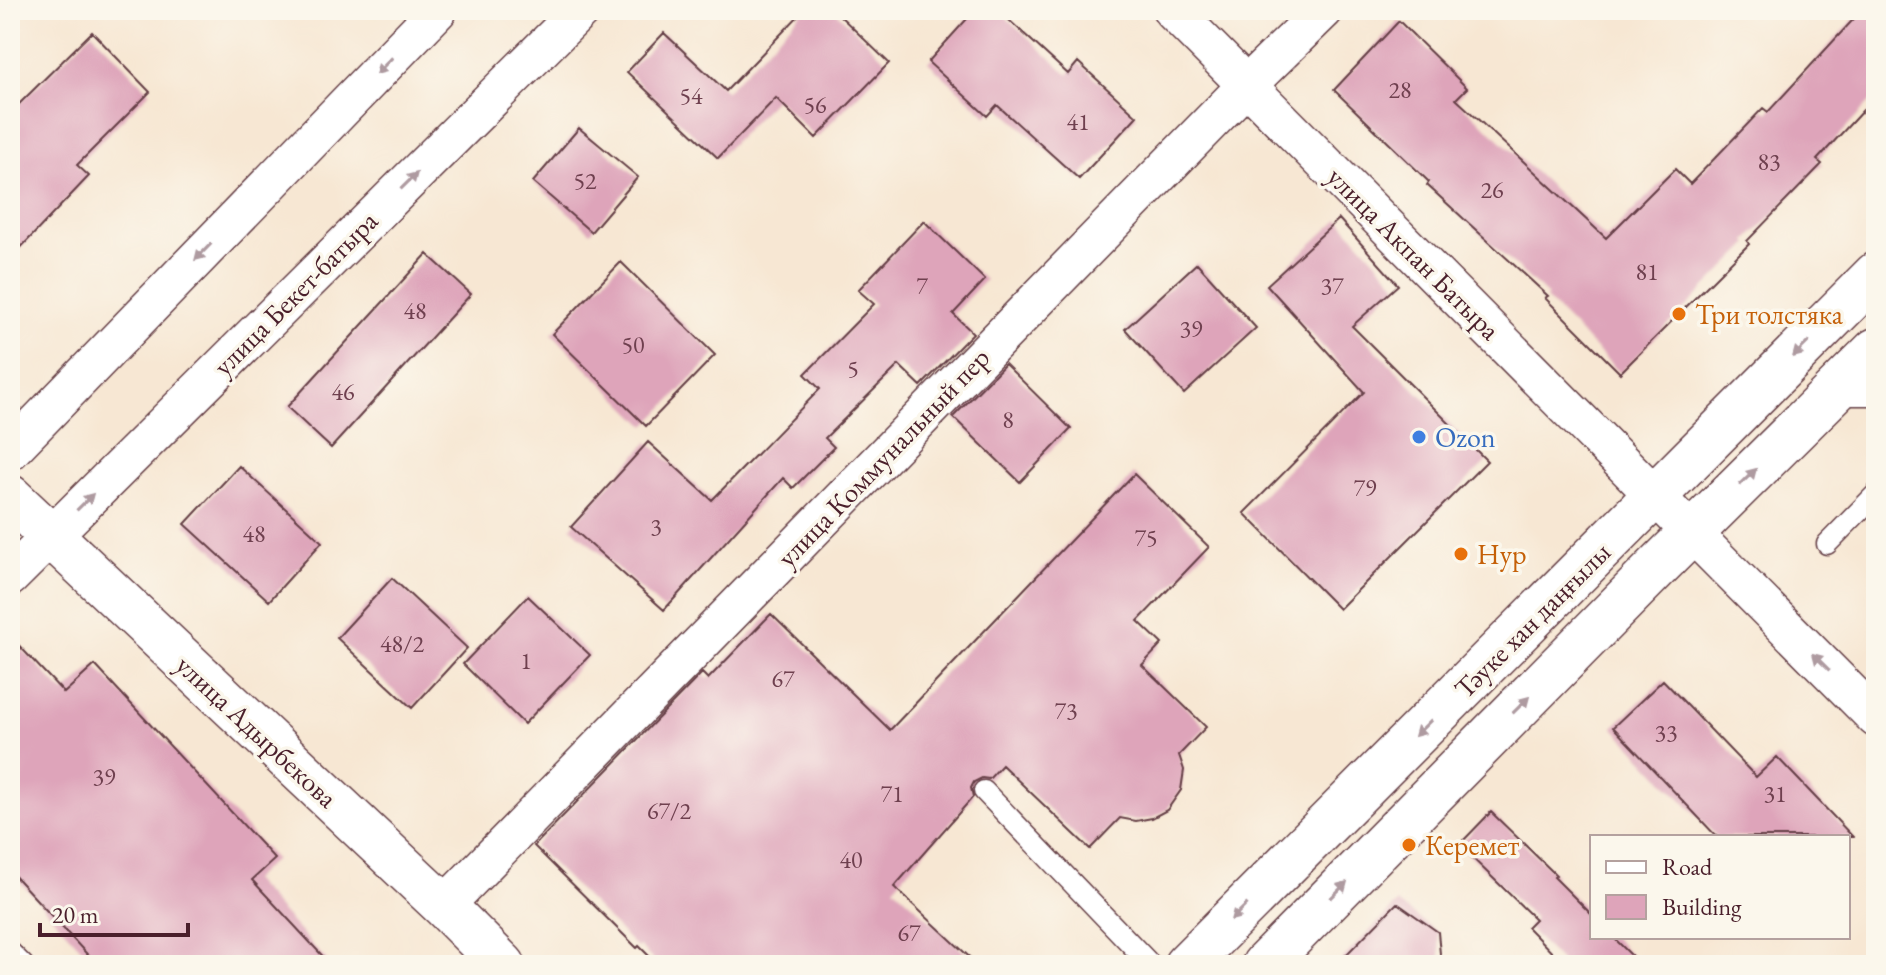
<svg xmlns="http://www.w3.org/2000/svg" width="1886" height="975" font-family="'EB Garamond',serif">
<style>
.building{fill:#dea4ba}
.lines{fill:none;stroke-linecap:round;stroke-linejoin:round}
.lane-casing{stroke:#643d44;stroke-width:23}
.street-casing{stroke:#643d44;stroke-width:41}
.secondary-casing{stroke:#643d44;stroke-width:47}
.primary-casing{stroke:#643d44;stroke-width:47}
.lane{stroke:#fff;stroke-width:20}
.street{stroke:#fff;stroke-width:38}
.secondary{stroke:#fff;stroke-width:44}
.primary{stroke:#fff;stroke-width:44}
.oneway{fill:#ae9aa0}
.food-dot{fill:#e8710a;stroke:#fbf7ec;stroke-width:3}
.shop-dot{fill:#3f7fe0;stroke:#fbf7ec;stroke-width:3}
.labels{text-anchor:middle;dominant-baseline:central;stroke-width:7;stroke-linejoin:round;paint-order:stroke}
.number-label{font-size:24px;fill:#6f404f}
.street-label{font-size:28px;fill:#4a1f2b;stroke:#fbf7ec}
.food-label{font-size:28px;fill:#c56008;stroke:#fbf7ec;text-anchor:start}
.shop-label{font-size:28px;fill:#366cbe;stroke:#fbf7ec;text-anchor:start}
</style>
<rect width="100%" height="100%" fill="#fbf7ec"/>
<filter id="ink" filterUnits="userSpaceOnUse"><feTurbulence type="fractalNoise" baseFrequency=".0125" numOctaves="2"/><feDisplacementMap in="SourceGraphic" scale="16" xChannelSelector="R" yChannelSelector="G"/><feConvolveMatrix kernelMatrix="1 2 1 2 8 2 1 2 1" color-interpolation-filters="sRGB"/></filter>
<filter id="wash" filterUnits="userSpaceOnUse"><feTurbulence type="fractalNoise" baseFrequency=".006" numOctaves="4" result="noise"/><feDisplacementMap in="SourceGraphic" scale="32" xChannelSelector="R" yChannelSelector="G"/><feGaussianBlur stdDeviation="1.8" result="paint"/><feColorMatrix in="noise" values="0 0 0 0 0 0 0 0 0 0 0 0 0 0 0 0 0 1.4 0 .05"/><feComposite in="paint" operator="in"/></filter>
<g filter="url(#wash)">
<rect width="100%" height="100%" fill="#f7e7d3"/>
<g id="blocks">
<path class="building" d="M 804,10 L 834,10 L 889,63 L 816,138 L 776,98 L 718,158 L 627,72 L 664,33 L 726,91 Z
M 975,10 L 998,10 L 1068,74 L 1078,62 L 1137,116 L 1079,179 L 997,105 L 987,116 L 928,62 Z
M 1862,10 L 1876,10 L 1876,96 L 1817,160 L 1822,164 L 1747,241 L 1749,244 L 1620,373 L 1545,298 L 1548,296 L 1427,185 L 1429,182 L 1334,90 L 1399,21 L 1467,88 L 1456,99 L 1606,238 L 1675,169 L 1690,184 L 1763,108 L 1768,112 Z
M 92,32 L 150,92 L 77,165 L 89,176 L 10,259 L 10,113 Z
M 579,128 L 638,177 L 591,232 L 533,182 Z
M 1339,219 L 1398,285 L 1352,326 L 1487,461 L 1339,609 L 1244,513 L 1364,392 L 1267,285 Z
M 924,221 L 985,280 L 953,314 L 973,333 L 921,386 L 899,365 L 825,438 L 834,447 L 793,488 L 783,478 L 664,610 L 571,527 L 648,442 L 712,500 L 820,389 L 805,374 L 874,304 L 858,290 Z
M 427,254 L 471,294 L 331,448 L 287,407 Z
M 621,262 L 715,355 L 646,426 L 552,334 Z
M 1197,263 L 1256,328 L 1184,394 L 1125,329 Z
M 1005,364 L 1071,429 L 1020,482 L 953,417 Z
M 239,466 L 322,542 L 269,601 L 185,524 Z
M 1134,474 L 1209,547 L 1138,621 L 1162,644 L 1142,665 L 1206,727 L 1179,755 L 1184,770 L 1181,790 L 1167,810 L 1152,818 L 1136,821 L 1120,818 L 1090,849 L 1002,765 L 989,779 L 982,778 L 974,782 L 971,788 L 973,797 L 894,887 L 978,965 L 658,965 L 639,946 L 637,948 L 534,846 L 702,673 L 708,679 L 771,614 L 890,730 Z
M 392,578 L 467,648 L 412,708 L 337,638 Z
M 528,596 L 590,655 L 524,724 L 463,664 Z
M 10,636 L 64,693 L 95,665 L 275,859 L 252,880 L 331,965 L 97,965 L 10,871 Z
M 1663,680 L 1756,777 L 1777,757 L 1853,837 L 1717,837 L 1613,727 Z
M 1491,812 L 1556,875 L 1554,877 L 1592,915 L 1592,937 L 1613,937 L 1641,965 L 1564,965 L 1527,927 L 1535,919 L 1459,845 Z
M 1397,903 L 1438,932 L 1441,965 L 1336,965 Z"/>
</g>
</g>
<g filter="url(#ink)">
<use href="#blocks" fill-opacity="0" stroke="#643d44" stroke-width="2"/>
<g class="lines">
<g class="lane-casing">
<path id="lane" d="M 1835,395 L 1876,395
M 1827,544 L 1876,494
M 984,791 L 1151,965
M 10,952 L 23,965"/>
</g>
<g class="street-casing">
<path id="street" d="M 1172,10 L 1876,718
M 10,451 L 438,10
M 10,577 L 581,10
M 444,906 L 1247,85 L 1324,10"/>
</g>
<g class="secondary-casing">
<path id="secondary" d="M 10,497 L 444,906 L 503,965"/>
</g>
<g class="primary-casing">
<path id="primary" d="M 1186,965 L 1876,274
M 1264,965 L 1659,565 L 1876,350"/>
</g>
<use href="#lane" class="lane"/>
<use href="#street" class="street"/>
<use href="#secondary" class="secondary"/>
<use href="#primary" class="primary"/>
</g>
<defs><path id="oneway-solid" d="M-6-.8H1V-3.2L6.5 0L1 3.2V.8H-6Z" transform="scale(2)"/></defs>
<g class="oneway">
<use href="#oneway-solid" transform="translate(384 66) rotate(134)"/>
<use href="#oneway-solid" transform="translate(409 181) rotate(-45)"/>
<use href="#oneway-solid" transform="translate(203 252) rotate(134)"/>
<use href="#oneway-solid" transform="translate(1801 349) rotate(135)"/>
<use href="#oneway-solid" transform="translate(1748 477) rotate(-45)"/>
<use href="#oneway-solid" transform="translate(85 502) rotate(-45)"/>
<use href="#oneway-solid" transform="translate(1821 662) rotate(-135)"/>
<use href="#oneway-solid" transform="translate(1521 705) rotate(-45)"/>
<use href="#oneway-solid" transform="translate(1423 728) rotate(135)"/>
<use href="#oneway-solid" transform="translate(1339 890) rotate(-45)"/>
<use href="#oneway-solid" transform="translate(1239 912) rotate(135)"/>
</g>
</g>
<g class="food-dot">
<circle cx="1679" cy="314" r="8"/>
<circle cx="1461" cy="554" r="8"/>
<circle cx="1409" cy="845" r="8"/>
</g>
<circle class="shop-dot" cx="1419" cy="437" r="8"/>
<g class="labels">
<g class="number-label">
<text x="1400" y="89">28</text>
<text x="691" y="95">54</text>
<text x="815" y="104">56</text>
<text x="1078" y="121">41</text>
<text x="1769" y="161">83</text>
<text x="585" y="180">52</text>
<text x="1492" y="189">26</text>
<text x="1647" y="271">81</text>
<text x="922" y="285">7</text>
<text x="1332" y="285">37</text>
<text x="415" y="310">48</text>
<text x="1191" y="328">39</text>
<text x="633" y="344">50</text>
<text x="853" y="368">5</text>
<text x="343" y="391">46</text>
<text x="1008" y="419">8</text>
<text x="1365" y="487">79</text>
<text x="656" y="526">3</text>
<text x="254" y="533">48</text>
<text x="1146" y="537">75</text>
<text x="402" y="643">48/2</text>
<text x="526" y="660">1</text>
<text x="783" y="678">67</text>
<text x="1066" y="710">73</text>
<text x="1666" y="732">33</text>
<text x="104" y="776">39</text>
<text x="892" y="793">71</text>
<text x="1775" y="793">31</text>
<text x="669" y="810">67/2</text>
<text x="851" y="859">40</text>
<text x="909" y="932">67</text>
</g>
<g class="street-label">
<text transform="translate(1414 253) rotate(45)">улица Акпан Батыра</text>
<text transform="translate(295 293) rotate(-45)">улица Бекет-батыра</text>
<text transform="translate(883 457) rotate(-46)">улица Коммунальный пер</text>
<text transform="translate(1532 620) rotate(-45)">Тәуке хан даңғылы</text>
<text transform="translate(257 731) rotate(43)">улица Адырбекова</text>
</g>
<g class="food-label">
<text x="1695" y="314">Три толстяка</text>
<text x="1477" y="554">Нур</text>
<text x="1425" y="845">Керемет</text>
</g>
<g class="shop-label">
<text x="1435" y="437">Ozon</text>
</g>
</g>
<rect width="1886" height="975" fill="none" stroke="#fbf7ec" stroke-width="40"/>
<rect x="1590" y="835" width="260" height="104" fill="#fbf7ec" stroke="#b4a19f" stroke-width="2"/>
<rect x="1606" y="861" width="40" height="12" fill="#ffffff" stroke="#b4a19f" stroke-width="2"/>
<text x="1662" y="875" font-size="24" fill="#4a1f2b">Road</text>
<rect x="1606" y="895" width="40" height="24" fill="#dea4ba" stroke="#b4a19f" stroke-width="2"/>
<text x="1662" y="915" font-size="24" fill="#4a1f2b">Building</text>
<path d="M40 923v12h148v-12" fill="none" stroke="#4a1f2b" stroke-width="4"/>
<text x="52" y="923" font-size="24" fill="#4a1f2b" stroke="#fbf7ec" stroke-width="6" paint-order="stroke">20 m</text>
</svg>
